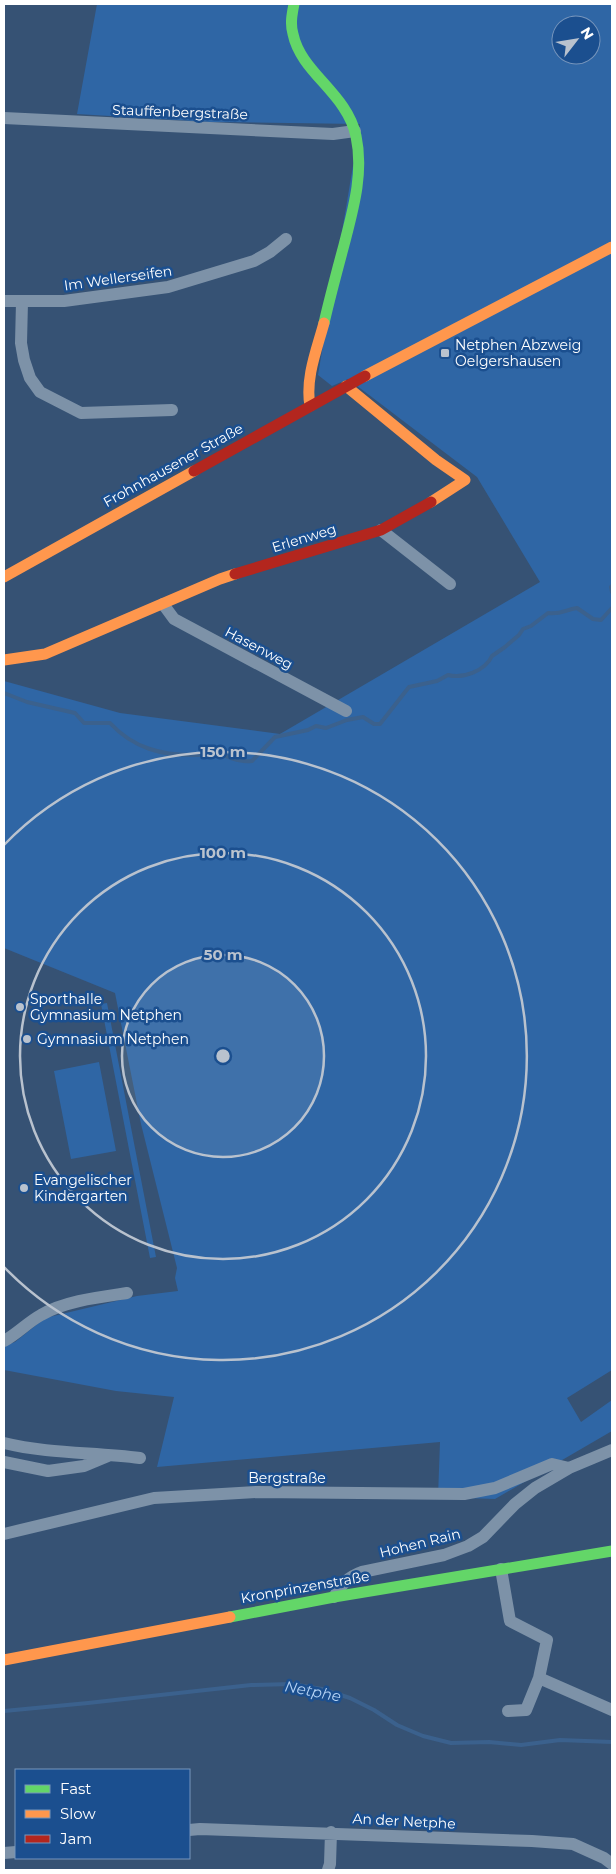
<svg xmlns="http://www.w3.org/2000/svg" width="616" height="1874" font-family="Montserrat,sans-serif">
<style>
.green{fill:#2f66a5;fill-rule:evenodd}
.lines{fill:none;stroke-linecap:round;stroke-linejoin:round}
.stream{stroke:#3b618d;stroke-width:4}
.street{stroke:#7d92a8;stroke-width:12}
.fast{stroke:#63d668;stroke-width:11}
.slow{stroke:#ff974d;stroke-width:11}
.jam{stroke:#b3261e;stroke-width:11}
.ring{fill:none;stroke:#b9c2ce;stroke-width:2.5}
.poi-dot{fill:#b9c2ce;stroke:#1b4f8f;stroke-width:2}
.labels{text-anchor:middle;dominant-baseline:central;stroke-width:5;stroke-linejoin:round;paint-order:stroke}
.street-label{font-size:14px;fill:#fff;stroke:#1b4f8f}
.poi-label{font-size:14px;fill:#fff;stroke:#1b4f8f;text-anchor:start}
.water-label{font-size:15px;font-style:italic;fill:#b5d3f5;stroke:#1b4f8f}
.centre{fill:#b9c2ce;stroke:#1b4f8f;stroke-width:2.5}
.ring-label{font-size:15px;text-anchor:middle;font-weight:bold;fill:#b9c2ce;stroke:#1b4f8f;stroke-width:5;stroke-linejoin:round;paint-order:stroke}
</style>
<rect width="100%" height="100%" fill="#365274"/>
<path class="green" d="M 97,4 L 612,4 L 612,1370 L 567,1398 L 581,1422 L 612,1400 L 612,1431 L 495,1499 L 438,1497 L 440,1442 L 157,1467 L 174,1397 L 116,1391 L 4,1370 L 4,1346 L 15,1342 L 45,1318 L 137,1296 L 178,1291 L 175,1278 L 177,1268 L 141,1124 L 115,993 L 4,948 L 4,681 L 120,713 L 280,734 L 540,582 L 477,477 L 348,379 L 332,386 L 318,375 L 360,124 L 210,122 L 77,114 ZM 561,25 L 591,25 L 591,55 L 561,55 Z
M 107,1003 L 156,1257 L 150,1258 L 101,1004 Z
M 99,1062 L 116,1151 L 71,1159 L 54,1071 Z"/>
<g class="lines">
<path class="stream" d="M 612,586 L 611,587 L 612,592
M 4,693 L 27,702 L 75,713 L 84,723 L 110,723 C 133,748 162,756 197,755 C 203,755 209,751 215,751 C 219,751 222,754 226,756 C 234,760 242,762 252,761 L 275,737 L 308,730 L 316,726 L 326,728 L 347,720 L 363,717 L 374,724 L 380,724 L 409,687 L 437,681 L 448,675 C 463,679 485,671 492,656 L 505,647 L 519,635 L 523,629 L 531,626 L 548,613 C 560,615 565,610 577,608 L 593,619 L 601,620 L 612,608
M 4,1711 L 88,1703 L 251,1685 L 292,1684 L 322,1689 L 350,1698 L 374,1710 L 397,1725 L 423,1736 L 451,1743 L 489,1742 L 521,1745 L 560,1740 L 612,1742"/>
<path class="street" d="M 4,118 L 333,134 L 355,131
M 4,301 L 64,301 L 168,287 L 254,261 L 270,252 L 286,239
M 22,302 L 21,343 L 24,360 L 30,378 L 40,392 L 81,413 L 172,410
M 381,530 L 450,584
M 163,604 L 174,619 L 346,711
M 4,1341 C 17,1334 28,1322 41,1315 C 65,1301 100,1297 127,1293
M 4,1443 C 49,1454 94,1452 140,1458
M 4,1462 L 48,1471 L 84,1466 L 108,1456
M 4,1534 L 154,1498 L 256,1492 L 464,1494 L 495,1488 L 552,1464 L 569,1468
M 501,1569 L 510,1621 L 547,1640 L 539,1678 L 526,1710 L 508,1711
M 334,1597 C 342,1584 348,1577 362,1572 L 444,1555 L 468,1546 L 483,1537 L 515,1504 L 535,1488 L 569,1468 L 612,1450
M 539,1678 L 612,1710
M 189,1830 L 200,1829 L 532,1841 L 573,1844 L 604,1858 L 612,1864
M 4,1853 L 16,1852
M 328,1870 L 330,1864 L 331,1832"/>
<path class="fast" d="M 294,4 C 292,14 290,24 293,34 C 301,73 347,93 356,136 C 364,173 353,210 344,245 C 337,271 330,297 324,323
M 230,1617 L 334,1597 L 612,1551"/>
<path class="slow" d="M 365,376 L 612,247
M 346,386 L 436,460 L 465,480 L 431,502
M 310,406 C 305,378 317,349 324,323
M 4,577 L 194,471
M 4,660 L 45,654 L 220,579 L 235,574
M 4,1660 L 230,1617"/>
<path class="jam" d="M 194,471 L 365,376
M 235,574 L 381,530 L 431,502"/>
</g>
<circle cx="223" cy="1056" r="101" fill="#b9c2ce" fill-opacity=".12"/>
<g class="ring">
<circle cx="223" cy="1056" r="101"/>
<circle cx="223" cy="1056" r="203"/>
<path d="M4 845A304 304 0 1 1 4 1267"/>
</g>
<g class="poi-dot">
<rect x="440" y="348" width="10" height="10" rx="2.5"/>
<circle cx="20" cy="1007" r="5"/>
<circle cx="27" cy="1039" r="5"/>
<circle cx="24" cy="1188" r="5"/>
</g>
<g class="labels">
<g class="street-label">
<text transform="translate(180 112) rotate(2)">Stauffenbergstraße</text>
<text transform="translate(118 278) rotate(-8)">Im Wellerseifen</text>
<text transform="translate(173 465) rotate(-29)">Frohnhausener Straße</text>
<text transform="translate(304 538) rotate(-17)">Erlenweg</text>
<text transform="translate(259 648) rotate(28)">Hasenweg</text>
<text x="287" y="1478">Bergstraße</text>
<text transform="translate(420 1543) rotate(-14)">Hohen Rain</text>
<text transform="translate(305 1587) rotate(-10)">Kronprinzenstraße</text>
<text transform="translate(404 1821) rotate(3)">An der Netphe</text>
</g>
<g class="poi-label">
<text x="455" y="345">Netphen Abzweig<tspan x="455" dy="16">Oelgershausen</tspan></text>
<text x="30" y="999">Sporthalle<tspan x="30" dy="16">Gymnasium Netphen</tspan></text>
<text x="37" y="1039">Gymnasium Netphen</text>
<text x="34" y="1180">Evangelischer<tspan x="34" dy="16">Kindergarten</tspan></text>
</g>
<g class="water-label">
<text transform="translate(313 1691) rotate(11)">Netphe</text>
</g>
</g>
<circle cx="223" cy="1056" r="8" class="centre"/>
<g class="ring-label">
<text x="223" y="757">150 m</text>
<text x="223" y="858">100 m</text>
<text x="223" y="960">50 m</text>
</g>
<rect width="616" height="1874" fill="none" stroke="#ffffff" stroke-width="10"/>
<rect x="15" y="1769" width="175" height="90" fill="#1b4f8f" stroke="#7695bc"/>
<rect x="25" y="1785" width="25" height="8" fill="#63d668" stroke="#7695bc"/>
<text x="60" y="1794" font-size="15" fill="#ffffff">Fast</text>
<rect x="25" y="1810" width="25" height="8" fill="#ff974d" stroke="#7695bc"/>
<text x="60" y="1819" font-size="15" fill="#ffffff">Slow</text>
<rect x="25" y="1835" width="25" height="8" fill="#b3261e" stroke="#7695bc"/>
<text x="60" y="1844" font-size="15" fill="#ffffff">Jam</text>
<g transform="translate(576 40) rotate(59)"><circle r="24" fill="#1b4f8f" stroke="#7695bc"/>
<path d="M0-4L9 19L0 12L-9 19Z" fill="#b9c2ce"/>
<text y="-8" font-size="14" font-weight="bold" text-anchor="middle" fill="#ffffff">N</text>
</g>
</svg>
